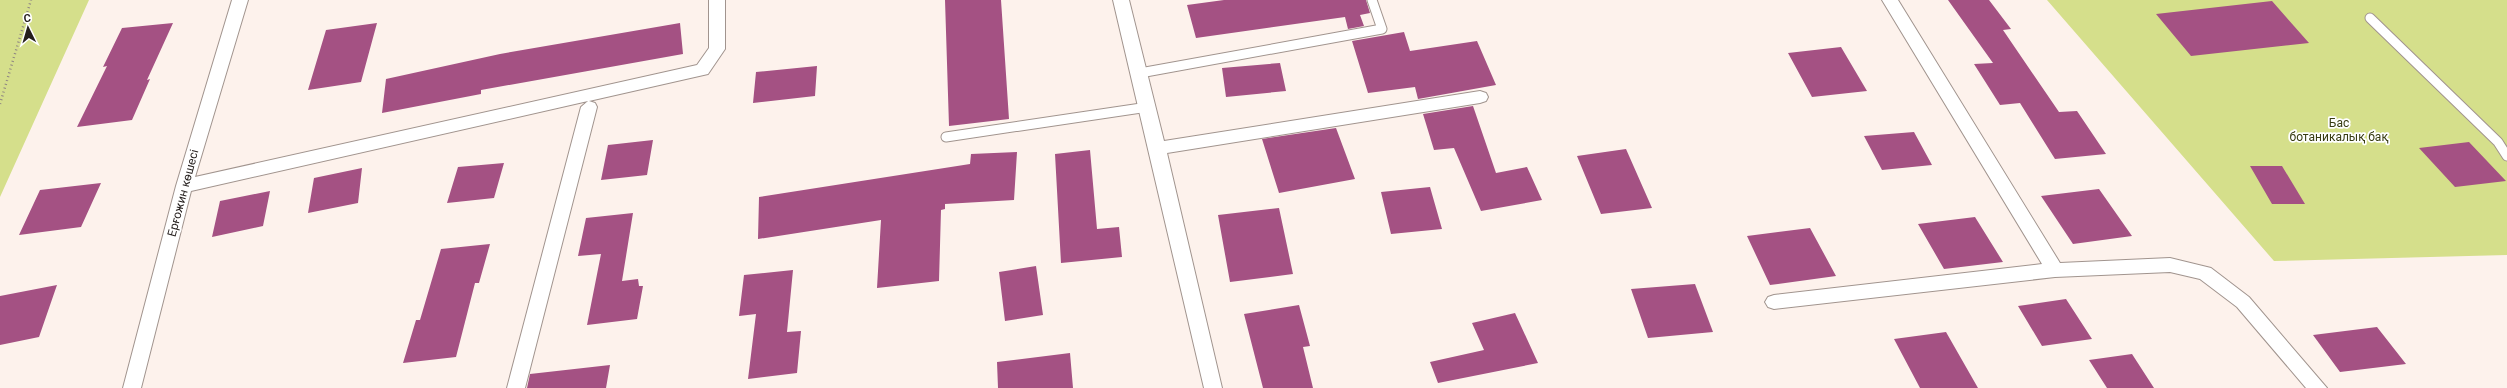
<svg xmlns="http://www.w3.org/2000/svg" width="2507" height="388" font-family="Roboto,sans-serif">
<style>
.green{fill:#d5df8b}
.building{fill:#a45183}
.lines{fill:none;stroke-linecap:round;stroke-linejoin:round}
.service-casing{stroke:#a1948e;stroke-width:11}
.minor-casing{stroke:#a1948e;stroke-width:2}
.path{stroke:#8f8682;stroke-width:2.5;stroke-dasharray:1 3;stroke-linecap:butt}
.service{stroke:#fff;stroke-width:9}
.minor{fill:#fff;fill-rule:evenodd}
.labels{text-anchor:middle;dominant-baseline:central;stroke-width:3.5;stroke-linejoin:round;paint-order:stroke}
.park-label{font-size:12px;fill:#383c12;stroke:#fff}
.street-label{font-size:12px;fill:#241e1c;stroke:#fff}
</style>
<rect width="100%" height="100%" fill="#fdf2ec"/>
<path class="green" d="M 0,0 L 89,0 L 0,197 Z
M 2047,0 L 2507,0 L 2507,255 L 2274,261 Z"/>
<path class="building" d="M 945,0 L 1001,0 L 1009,119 L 949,126 Z
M 1224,0 L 1366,0 L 1370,13 L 1360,15 L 1364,26 L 1348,29 L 1345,17 L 1196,38 L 1187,5 Z
M 1948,0 L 1989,0 L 2011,29 L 2003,30 L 2059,112 L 2077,111 L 2106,154 L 2055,159 L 2020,103 L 2000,105 L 1974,64 L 1993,63 Z
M 2272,1 L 2309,43 L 2191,56 L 2156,14 Z
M 173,23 L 147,80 L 150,79 L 132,120 L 77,127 L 107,66 L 103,67 L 122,28 Z
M 377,23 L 361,82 L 308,90 L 326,30 Z
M 680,23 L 683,54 L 481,90 L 481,94 L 382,113 L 386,79 L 500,54 Z
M 1404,32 L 1410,51 L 1477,41 L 1496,85 L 1418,99 L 1415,87 L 1368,93 L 1352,41 Z
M 1841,47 L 1867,91 L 1812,97 L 1788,53 Z
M 1280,63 L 1286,91 L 1226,97 L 1222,68 Z
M 817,66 L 815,96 L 753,103 L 756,72 Z
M 1473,106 L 1496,173 L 1527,167 L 1542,200 L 1481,211 L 1454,148 L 1434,150 L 1423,114 Z
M 1336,128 L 1355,179 L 1279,193 L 1262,139 Z
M 1914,132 L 1932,165 L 1882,170 L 1864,136 Z
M 653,140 L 647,175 L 601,180 L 608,145 Z
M 2469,142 L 2506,181 L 2455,187 L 2419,148 Z
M 1626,149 L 1652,208 L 1601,214 L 1577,156 Z
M 1090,150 L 1097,229 L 1119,227 L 1122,257 L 1061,263 L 1055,154 Z
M 1017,152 L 1014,200 L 945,204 L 945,209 L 941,210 L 939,281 L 877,288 L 881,220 L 758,239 L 759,197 L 970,164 L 971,154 Z
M 504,163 L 494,198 L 447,203 L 458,167 Z
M 2250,166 L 2282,166 L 2305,204 L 2272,204 Z
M 362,168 L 358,203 L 308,213 L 314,178 Z
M 101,183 L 81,227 L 19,235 L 40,190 Z
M 1430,187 L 1442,229 L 1391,234 L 1381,192 Z
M 2099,189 L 2132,236 L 2073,244 L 2041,196 Z
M 270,191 L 263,226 L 212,237 L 220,201 Z
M 1279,208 L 1293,274 L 1230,282 L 1218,215 Z
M 633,213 L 622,281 L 638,279 L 639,286 L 643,286 L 637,319 L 587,325 L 601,254 L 578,256 L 586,218 Z
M 1975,217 L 2003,262 L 1944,269 L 1918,224 Z
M 1810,228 L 1836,276 L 1770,285 L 1747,236 Z
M 490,244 L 479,283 L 475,283 L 456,357 L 403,363 L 416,320 L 420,320 L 441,249 Z
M 1036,266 L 1043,315 L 1005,321 L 999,272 Z
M 793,270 L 787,332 L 801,331 L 797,373 L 748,379 L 756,314 L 739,316 L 744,275 Z
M 1695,284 L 1713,332 L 1648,338 L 1631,289 Z
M 57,285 L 39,337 L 0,345 L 0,296 Z
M 2066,299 L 2092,339 L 2042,346 L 2018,306 Z
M 1299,305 L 1310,346 L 1303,347 L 1313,388 L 1263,388 L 1244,314 Z
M 1515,313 L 1538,363 L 1438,383 L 1430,362 L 1484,350 L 1472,323 Z
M 2377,327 L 2406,364 L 2340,372 L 2313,335 Z
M 1946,332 L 1978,388 L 1920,388 L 1894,339 Z
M 1070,353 L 1073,388 L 998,388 L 997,362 Z
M 2132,354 L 2154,388 L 2107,388 L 2089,360 Z
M 610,365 L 606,388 L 527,388 L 530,374 Z"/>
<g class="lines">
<g class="service-casing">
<path id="service" d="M 2370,18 L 2498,142 L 2507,156
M 1140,73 L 1382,29 L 1372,0
M 946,137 L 1148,107"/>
</g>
<g class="minor-casing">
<path id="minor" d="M 232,0 L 248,0 L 195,177 L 697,65 L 709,48 L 709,0 L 725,0 L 725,49 L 708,74 L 589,101 L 595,103 L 597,107 L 525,388 L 507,388 L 581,107 L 588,101 L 191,191 L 141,388 L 123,388 L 176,186 Z
M 1113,0 L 1129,0 L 1164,141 L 1480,91 L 1486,93 L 1488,97 L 1486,101 L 1480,103 L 1167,153 L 1222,388 L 1204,388 Z
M 1882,0 L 1898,0 L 2060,263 L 2170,258 L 2211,268 L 2249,297 L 2327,388 L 2306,388 L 2237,307 L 2200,279 L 2170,272 L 2055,277 L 1774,309 L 1768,307 L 1765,302 L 1768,297 L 1774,295 L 2042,264 Z"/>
</g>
<path class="path" d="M 0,104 L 31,0"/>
<use href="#service" class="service"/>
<use href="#minor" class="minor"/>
</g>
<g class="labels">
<g class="park-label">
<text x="2339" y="123">Бас<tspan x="2339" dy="14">ботаникалық бақ</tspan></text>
</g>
<g class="street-label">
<text transform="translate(183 193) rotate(-75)">Ерғожин көшесі</text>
</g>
</g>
<g transform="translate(28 28) rotate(355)" stroke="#ffffff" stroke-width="3" paint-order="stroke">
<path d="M0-3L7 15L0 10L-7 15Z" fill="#241e1c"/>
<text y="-6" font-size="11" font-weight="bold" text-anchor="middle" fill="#241e1c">С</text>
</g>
</svg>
